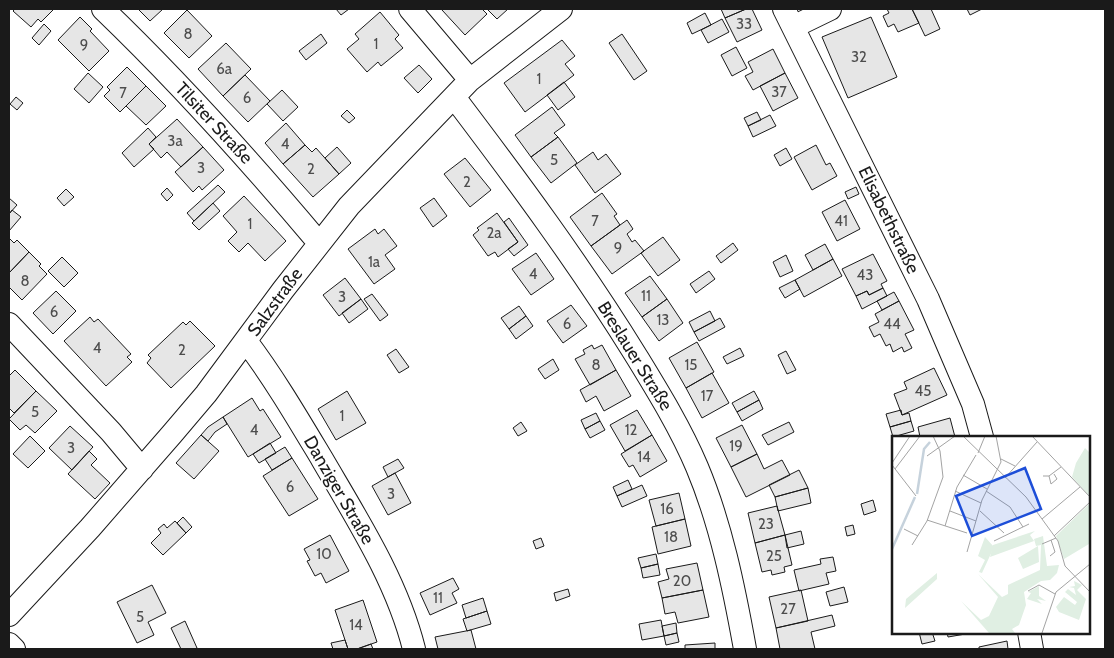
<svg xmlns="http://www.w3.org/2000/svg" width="1114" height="658" font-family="Cabin,sans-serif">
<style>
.building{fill:#e6e6e6;stroke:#1a1a1a}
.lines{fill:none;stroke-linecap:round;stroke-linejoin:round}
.minor-casing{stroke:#1a1a1a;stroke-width:24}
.minor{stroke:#fff;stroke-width:22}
.labels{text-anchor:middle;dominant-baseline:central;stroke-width:4;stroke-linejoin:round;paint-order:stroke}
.number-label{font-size:15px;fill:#4d4d4d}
.street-label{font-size:18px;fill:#1a1a1a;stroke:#fff}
.inset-river{fill:none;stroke:#c6d2dc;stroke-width:2.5}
.inset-road{fill:none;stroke:#a3a3a3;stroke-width:1}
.view{fill:#1d4ed8;fill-opacity:0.15;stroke:#1d4ed8;stroke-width:2.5}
.inset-edge{fill:none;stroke:#1a1a1a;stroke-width:2.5}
</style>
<rect width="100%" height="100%" fill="#fff"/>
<path class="building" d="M 15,9 L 54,9 L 41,22 L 38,19 L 31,27 L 13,11 Z
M 138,9 L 163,9 L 150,21 Z
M 336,9 L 349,9 L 341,15 Z
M 443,9 L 482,9 L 487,14 L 465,35 L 442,10 Z
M 487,9 L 508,9 L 497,19 Z
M 721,9 L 746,9 L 725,18 Z
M 746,9 L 752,9 L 762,30 L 737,42 L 725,18 Z
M 887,9 L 912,9 L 919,23 L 898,32 L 894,24 L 888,27 L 883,16 L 889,13 Z
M 912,9 L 931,9 L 940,29 L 925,36 Z
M 967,9 L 982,9 L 970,15 Z
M 187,10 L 212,36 L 189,58 L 164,33 Z
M 380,12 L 399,35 L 395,39 L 403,48 L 381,66 L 378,62 L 367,72 L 347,49 L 359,39 L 355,34 Z
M 705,13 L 711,25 L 692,34 L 687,23 Z
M 80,17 L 92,29 L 90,31 L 109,51 L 89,71 L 58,40 Z
M 871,17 L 897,77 L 848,98 L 822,37 Z
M 722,19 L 729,32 L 708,43 L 701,30 Z
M 44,24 L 51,31 L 39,45 L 32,38 Z
M 321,34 L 327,43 L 306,60 L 299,51 Z
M 622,34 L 647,71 L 634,80 L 609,43 Z
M 562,40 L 575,56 L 565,64 L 574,75 L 525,112 L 504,83 Z
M 226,43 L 251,69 L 223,96 L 198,69 Z
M 736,47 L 747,68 L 732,76 L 721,55 Z
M 773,49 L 785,73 L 753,90 L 745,76 L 753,72 L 748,62 Z
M 419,65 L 432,79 L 418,93 L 404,78 Z
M 127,67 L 146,86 L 120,112 L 104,96 L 110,90 L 107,87 Z
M 88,73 L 103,87 L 89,103 L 74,89 Z
M 785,73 L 798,98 L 773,111 L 760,86 Z
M 245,75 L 270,101 L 248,122 L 223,96 Z
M 564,82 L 575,97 L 558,110 L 547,95 Z
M 146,86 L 166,106 L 146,125 L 126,106 Z
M 282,90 L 298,107 L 283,121 L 267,104 Z
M 16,97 L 23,103 L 17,110 L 10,104 Z
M 552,107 L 565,125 L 554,133 L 558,137 L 531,157 L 515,135 Z
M 347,110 L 355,118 L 349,123 L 341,116 Z
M 757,112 L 761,120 L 748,126 L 744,118 Z
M 770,115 L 776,126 L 753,137 L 748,126 Z
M 177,119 L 203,147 L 181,167 L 167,152 L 161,158 L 149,144 Z
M 286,123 L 305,145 L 283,164 L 265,143 Z
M 148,128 L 156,137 L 149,144 L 154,149 L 134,167 L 122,153 Z
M 558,137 L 577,163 L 551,183 L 531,157 Z
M 305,145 L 312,152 L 316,148 L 339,174 L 313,197 L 283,164 Z
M 816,145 L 826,165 L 830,163 L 837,176 L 812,190 L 794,157 Z
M 203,147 L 224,170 L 202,190 L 199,186 L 193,192 L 175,172 Z
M 337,147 L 351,163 L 339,174 L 325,158 Z
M 786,148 L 792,159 L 780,166 L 774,155 Z
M 593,152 L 598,160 L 606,154 L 621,174 L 595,193 L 575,165 Z
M 465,158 L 491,190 L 470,207 L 444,174 Z
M 218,185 L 225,192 L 194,221 L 187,213 Z
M 856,187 L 859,194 L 848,199 L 845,192 Z
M 167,188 L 173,195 L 167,201 L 161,194 Z
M 66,189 L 74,197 L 64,206 L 57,198 Z
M 602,193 L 617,214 L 614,216 L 620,225 L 591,246 L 570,217 Z
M 244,196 L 286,241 L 265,261 L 248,243 L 239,252 L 228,241 L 237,232 L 223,216 Z
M 9,198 L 17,205 L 9,214 Z
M 434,198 L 447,216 L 433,227 L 420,208 Z
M 845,200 L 860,229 L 837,241 L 822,212 Z
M 213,203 L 220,211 L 199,230 L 192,223 Z
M 12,210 L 21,217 L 9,231 L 9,214 Z
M 497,213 L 518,242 L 498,257 L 495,252 L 488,256 L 473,235 L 479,230 L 477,228 Z
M 509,218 L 528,245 L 514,256 L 508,249 L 518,242 L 504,222 Z
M 627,220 L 633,229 L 627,234 L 632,242 L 635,240 L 644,251 L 612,274 L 591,246 Z
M 375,229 L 378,234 L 384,229 L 397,246 L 385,255 L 395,269 L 374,284 L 348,249 Z
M 663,237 L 680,260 L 658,276 L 641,253 Z
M 9,238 L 14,243 L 17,240 L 29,252 L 9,273 Z
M 733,243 L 738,250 L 721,263 L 716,256 Z
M 825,244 L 833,259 L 813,270 L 805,255 Z
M 29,252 L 41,264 L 39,266 L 47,274 L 22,300 L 9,287 L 9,273 Z
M 536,253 L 554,279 L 531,295 L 512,269 Z
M 873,254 L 887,281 L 881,284 L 883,288 L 869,295 L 867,291 L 856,296 L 842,269 Z
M 786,255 L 793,271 L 780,277 L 773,262 Z
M 62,257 L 78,273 L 64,287 L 48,271 Z
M 833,259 L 842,276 L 804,297 L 795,280 Z
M 709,271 L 715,279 L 696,293 L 690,284 Z
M 650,276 L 667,299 L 642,317 L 625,293 Z
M 345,278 L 361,299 L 339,316 L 323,295 Z
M 795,280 L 800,289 L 785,298 L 779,288 Z
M 883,288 L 887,296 L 862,309 L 856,296 L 867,291 L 869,295 Z
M 56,291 L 76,311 L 53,334 L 33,313 Z
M 894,292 L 899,301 L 882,310 L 877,301 Z
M 372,294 L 388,315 L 380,321 L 364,299 Z
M 361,299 L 368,309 L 349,323 L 342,313 Z
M 667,299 L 683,323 L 659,341 L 642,317 Z
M 899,301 L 914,330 L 905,334 L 912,348 L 904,352 L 902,347 L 893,352 L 890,344 L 886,346 L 880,334 L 874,337 L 869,327 L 879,322 L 875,314 Z
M 571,305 L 587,326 L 563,343 L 547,321 Z
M 519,306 L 526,316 L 509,329 L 501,318 Z
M 710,311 L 715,321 L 694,332 L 689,322 Z
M 526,316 L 533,326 L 516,339 L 509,329 Z
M 90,317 L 94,322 L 98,319 L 131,354 L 127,357 L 132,362 L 106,386 L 64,341 Z
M 720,318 L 725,327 L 699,341 L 694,332 Z
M 190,321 L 215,346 L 171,388 L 147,363 L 151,358 L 148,355 L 183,322 L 186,325 Z
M 697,342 L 714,372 L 686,388 L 669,358 Z
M 592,345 L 594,349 L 602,345 L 616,370 L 590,385 L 575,359 L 585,354 L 583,350 Z
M 740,348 L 744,356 L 727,364 L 723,357 Z
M 396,349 L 409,367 L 399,373 L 387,355 Z
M 786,351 L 796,370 L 787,374 L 778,355 Z
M 553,359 L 559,370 L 545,379 L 538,369 Z
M 934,368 L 947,395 L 902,415 L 894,394 L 907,389 L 904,382 Z
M 15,370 L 36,391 L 14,413 L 9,408 L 9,376 Z
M 616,370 L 631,396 L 604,411 L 596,396 L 586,402 L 580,390 Z
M 712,373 L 729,403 L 702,418 L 686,388 Z
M 36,391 L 57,411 L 35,433 L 26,425 L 20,430 L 9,419 Z
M 347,391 L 366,423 L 336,440 L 318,409 Z
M 754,391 L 759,400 L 737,412 L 732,403 Z
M 252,398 L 260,411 L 263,409 L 281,437 L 248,457 L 223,417 Z
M 759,400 L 763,409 L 742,421 L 737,412 Z
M 637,410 L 652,435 L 625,451 L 610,425 Z
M 901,410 L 902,415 L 909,413 L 911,421 L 890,427 L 886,414 Z
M 596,413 L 600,421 L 585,429 L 581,420 Z
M 223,417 L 227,424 L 215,432 L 208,441 L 201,435 L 208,427 Z
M 950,418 L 955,437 L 920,437 L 918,427 Z
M 600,421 L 605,430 L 590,438 L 585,429 Z
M 911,421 L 914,431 L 893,437 L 890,427 Z
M 521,422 L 527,431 L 518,436 L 513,428 Z
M 789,422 L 794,432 L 768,445 L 762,435 Z
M 742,425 L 757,454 L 731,467 L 716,438 Z
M 70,426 L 93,447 L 72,470 L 49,448 Z
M 201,435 L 219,451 L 194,479 L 176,463 Z
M 652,435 L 667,461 L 640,477 L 633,465 L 629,467 L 621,454 Z
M 30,436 L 45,451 L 28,468 L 13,454 Z
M 270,443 L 276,453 L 259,463 L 253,454 Z
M 285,447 L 292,458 L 272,470 L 265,459 Z
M 89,451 L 97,459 L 91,465 L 110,483 L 95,499 L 68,474 Z
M 757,454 L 764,469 L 782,460 L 790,475 L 746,497 L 731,467 Z
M 292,458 L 318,499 L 289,516 L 263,476 Z
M 398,459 L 404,468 L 388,477 L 383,467 Z
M 799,470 L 808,488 L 775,497 L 769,485 Z
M 395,473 L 411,503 L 388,515 L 372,486 Z
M 628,480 L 632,489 L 617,496 L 613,487 Z
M 642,485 L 647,496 L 622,507 L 617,496 Z
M 808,488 L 811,503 L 778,511 L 775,497 Z
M 679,493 L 685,519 L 656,526 L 649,500 Z
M 873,500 L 876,511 L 864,515 L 861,504 Z
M 777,506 L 785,535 L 755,543 L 748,513 Z
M 183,517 L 192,527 L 186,533 L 177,523 Z
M 685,519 L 691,546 L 658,554 L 652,527 Z
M 175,521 L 186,533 L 163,555 L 151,543 L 161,533 L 158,529 L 164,524 L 167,528 Z
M 853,525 L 855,534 L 847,536 L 845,527 Z
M 801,531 L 804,544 L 787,548 L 785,535 Z
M 330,535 L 349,571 L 326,583 L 321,573 L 315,576 L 307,561 L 310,560 L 304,549 Z
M 785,535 L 792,565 L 784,567 L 785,572 L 772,575 L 771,570 L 762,572 L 755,543 Z
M 541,538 L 544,546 L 536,549 L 533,541 Z
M 656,554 L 658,564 L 641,568 L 638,558 Z
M 833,557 L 836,571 L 826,573 L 829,584 L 799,591 L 794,570 L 821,564 L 820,559 Z
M 697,563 L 703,590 L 662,598 L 658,582 L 669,579 L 666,569 Z
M 658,564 L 660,575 L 643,578 L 641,568 Z
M 453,578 L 459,589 L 452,593 L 457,603 L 430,615 L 420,593 Z
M 152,585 L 166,613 L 148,622 L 154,635 L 137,643 L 117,602 Z
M 844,587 L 848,602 L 830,606 L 826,592 Z
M 568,589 L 570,596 L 556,601 L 554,593 Z
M 703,590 L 709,617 L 678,623 L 675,612 L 665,614 L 662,598 Z
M 801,590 L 808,621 L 776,628 L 769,597 Z
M 483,598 L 487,611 L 466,618 L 462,605 Z
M 363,600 L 377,642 L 357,649 L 348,649 L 335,610 Z
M 487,611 L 491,624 L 467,631 L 463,619 Z
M 832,615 L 835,626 L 811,632 L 815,649 L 780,649 L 776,628 Z
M 661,620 L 664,636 L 642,640 L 639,624 Z
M 185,621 L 197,648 L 194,649 L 181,649 L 171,628 Z
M 676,623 L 677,633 L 664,636 L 662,626 Z
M 471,630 L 476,649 L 438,649 L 435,637 Z
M 919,632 L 932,632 L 935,641 L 922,644 Z
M 947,632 L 977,632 L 948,637 Z
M 677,633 L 679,642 L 666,645 L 664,636 Z
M 345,640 L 348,649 L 333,649 L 331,643 Z
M 1007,641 L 1008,649 L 979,649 L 979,647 Z
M 715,643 L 715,649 L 685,649 L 685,645 Z
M 371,644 L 373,649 L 357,649 Z"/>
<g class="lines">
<g class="minor-casing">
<path id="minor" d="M 103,9 C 180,83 250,161 319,243
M 410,9 L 470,80
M 784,9 L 928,299 L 973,404 L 982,437
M 793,27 L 830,9
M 454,97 C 517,180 580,265 635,354 C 657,390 680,427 697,467 C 721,524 734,588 745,649
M 9,324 L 111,432 L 142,469
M 246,341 C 274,378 298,419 322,459 C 357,519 397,581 414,649
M 9,615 L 90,528 L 172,434 L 206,394 L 283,290 L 349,206 L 470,80 L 561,9
M 1029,632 L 1032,649
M 9,644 L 14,649"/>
</g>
<use href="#minor" class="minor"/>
</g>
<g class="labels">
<g class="number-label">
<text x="744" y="24">33</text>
<text x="188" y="34">8</text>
<text x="376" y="44">1</text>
<text x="84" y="45">9</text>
<text x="859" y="57">32</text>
<text x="224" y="69">6a</text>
<text x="539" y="79">1</text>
<text x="779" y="92">37</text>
<text x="123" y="93">7</text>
<text x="247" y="98">6</text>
<text x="175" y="141">3a</text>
<text x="285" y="144">4</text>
<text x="554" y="160">5</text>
<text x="201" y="168">3</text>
<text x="311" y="169">2</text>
<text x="467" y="182">2</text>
<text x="595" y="221">7</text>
<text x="841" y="221">41</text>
<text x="250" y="224">1</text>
<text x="494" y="233">2a</text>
<text x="618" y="248">9</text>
<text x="374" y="262">1a</text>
<text x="533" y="274">4</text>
<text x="865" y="275">43</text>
<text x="25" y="281">8</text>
<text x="646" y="296">11</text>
<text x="342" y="297">3</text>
<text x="54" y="312">6</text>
<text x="663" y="320">13</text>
<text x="567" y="324">6</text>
<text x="892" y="324">44</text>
<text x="97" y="348">4</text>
<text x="182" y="350">2</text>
<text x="596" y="365">8</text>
<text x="691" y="365">15</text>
<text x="923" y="391">45</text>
<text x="707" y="396">17</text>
<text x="35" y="412">5</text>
<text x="342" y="416">1</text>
<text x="254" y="430">4</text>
<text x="631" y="430">12</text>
<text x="736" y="446">19</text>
<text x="71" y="448">3</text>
<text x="644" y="457">14</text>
<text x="290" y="487">6</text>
<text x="391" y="494">3</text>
<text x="667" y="509">16</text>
<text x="766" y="524">23</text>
<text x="671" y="537">18</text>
<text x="324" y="554">10</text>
<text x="774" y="556">25</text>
<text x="682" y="581">20</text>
<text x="438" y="598">11</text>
<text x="788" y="609">27</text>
<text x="140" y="617">5</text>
<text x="356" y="625">14</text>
</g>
<g class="street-label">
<text transform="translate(214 123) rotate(47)">Tilsiter Straße</text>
<text transform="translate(889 220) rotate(64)">Elisabethstraße</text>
<text transform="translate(275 302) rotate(-54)">Salzstraße</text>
<text transform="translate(635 356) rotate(58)">Breslauer Straße</text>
<text transform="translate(339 490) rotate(60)">Danziger Straße</text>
</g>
</g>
<g transform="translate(892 436)">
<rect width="198" height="198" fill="#fff"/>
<path d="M 193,12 L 197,16 L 197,60 L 180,41 L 184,27 ZM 143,95 L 138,99 L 142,105 L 98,121 L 101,109 ZM 146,110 L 147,126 L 131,133 L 126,122 ZM 182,145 L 190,149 L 185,154 L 194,163 L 187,184 L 167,176 L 164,171 L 172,161 L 183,169 L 185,166 L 173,156 L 176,153 L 184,159 L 182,152 L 177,151 L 183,150 ZM 147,150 L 147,160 L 154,165 L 145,163 L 150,168 L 135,163 L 139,157 L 136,156 Z" fill="#e0efe3"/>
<path d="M 197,68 L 197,108 L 172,123 L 164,100 ZM 151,100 L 155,130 L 167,129 L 165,137 L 158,144 L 149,145 L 132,156 L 134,169 L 127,189 L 120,193 L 123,197 L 97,197 L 69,165 L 89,184 L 97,180 L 106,161 L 86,138 L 110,161 L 116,158 L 116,149 L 148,134 L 149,109 L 144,110 L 142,103 ZM 93,101 L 102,111 L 90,137 L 87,136 L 93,124 L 86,120 ZM 45,137 L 45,143 L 13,172 L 14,163 Z" fill="#e0efe3"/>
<path class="inset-river" d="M 25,58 L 32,13 L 38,6M 0,113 L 23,61"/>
<path class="inset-road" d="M 71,0 L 134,61 L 166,105 L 173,130 L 198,156M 140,0 L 198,61M 86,17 L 93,0M 35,20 L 63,0M 109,23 L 123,30M 0,27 L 18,0M 0,29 L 24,60M 3,33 L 28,0M 71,39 L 95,53M 151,40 L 157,40 L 169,31M 157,40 L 159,48 L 165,43 L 162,38M 113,42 L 145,6M 63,55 L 89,67M 94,55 L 118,71 L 131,91M 58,75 L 84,85M 88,75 L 112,97M 150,83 L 188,51M 35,84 L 75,97M 53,90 L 65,51 L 84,19M 12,93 L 26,100M 162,100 L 198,66M 102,105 L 137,88M 150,108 L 164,102M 20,109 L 35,85 L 51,41 L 48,15 L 41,0M 75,116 L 90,64 L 109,26 L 104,0M 158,120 L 163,116 L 159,104M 136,155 L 147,149 L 163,158M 150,197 L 164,156 L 198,128"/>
<path class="view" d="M 133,32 L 149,73 L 80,100 L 64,60 Z"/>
<rect width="198" height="198" class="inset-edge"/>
</g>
<rect width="1114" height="658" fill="none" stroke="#1a1a1a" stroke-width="20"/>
</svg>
